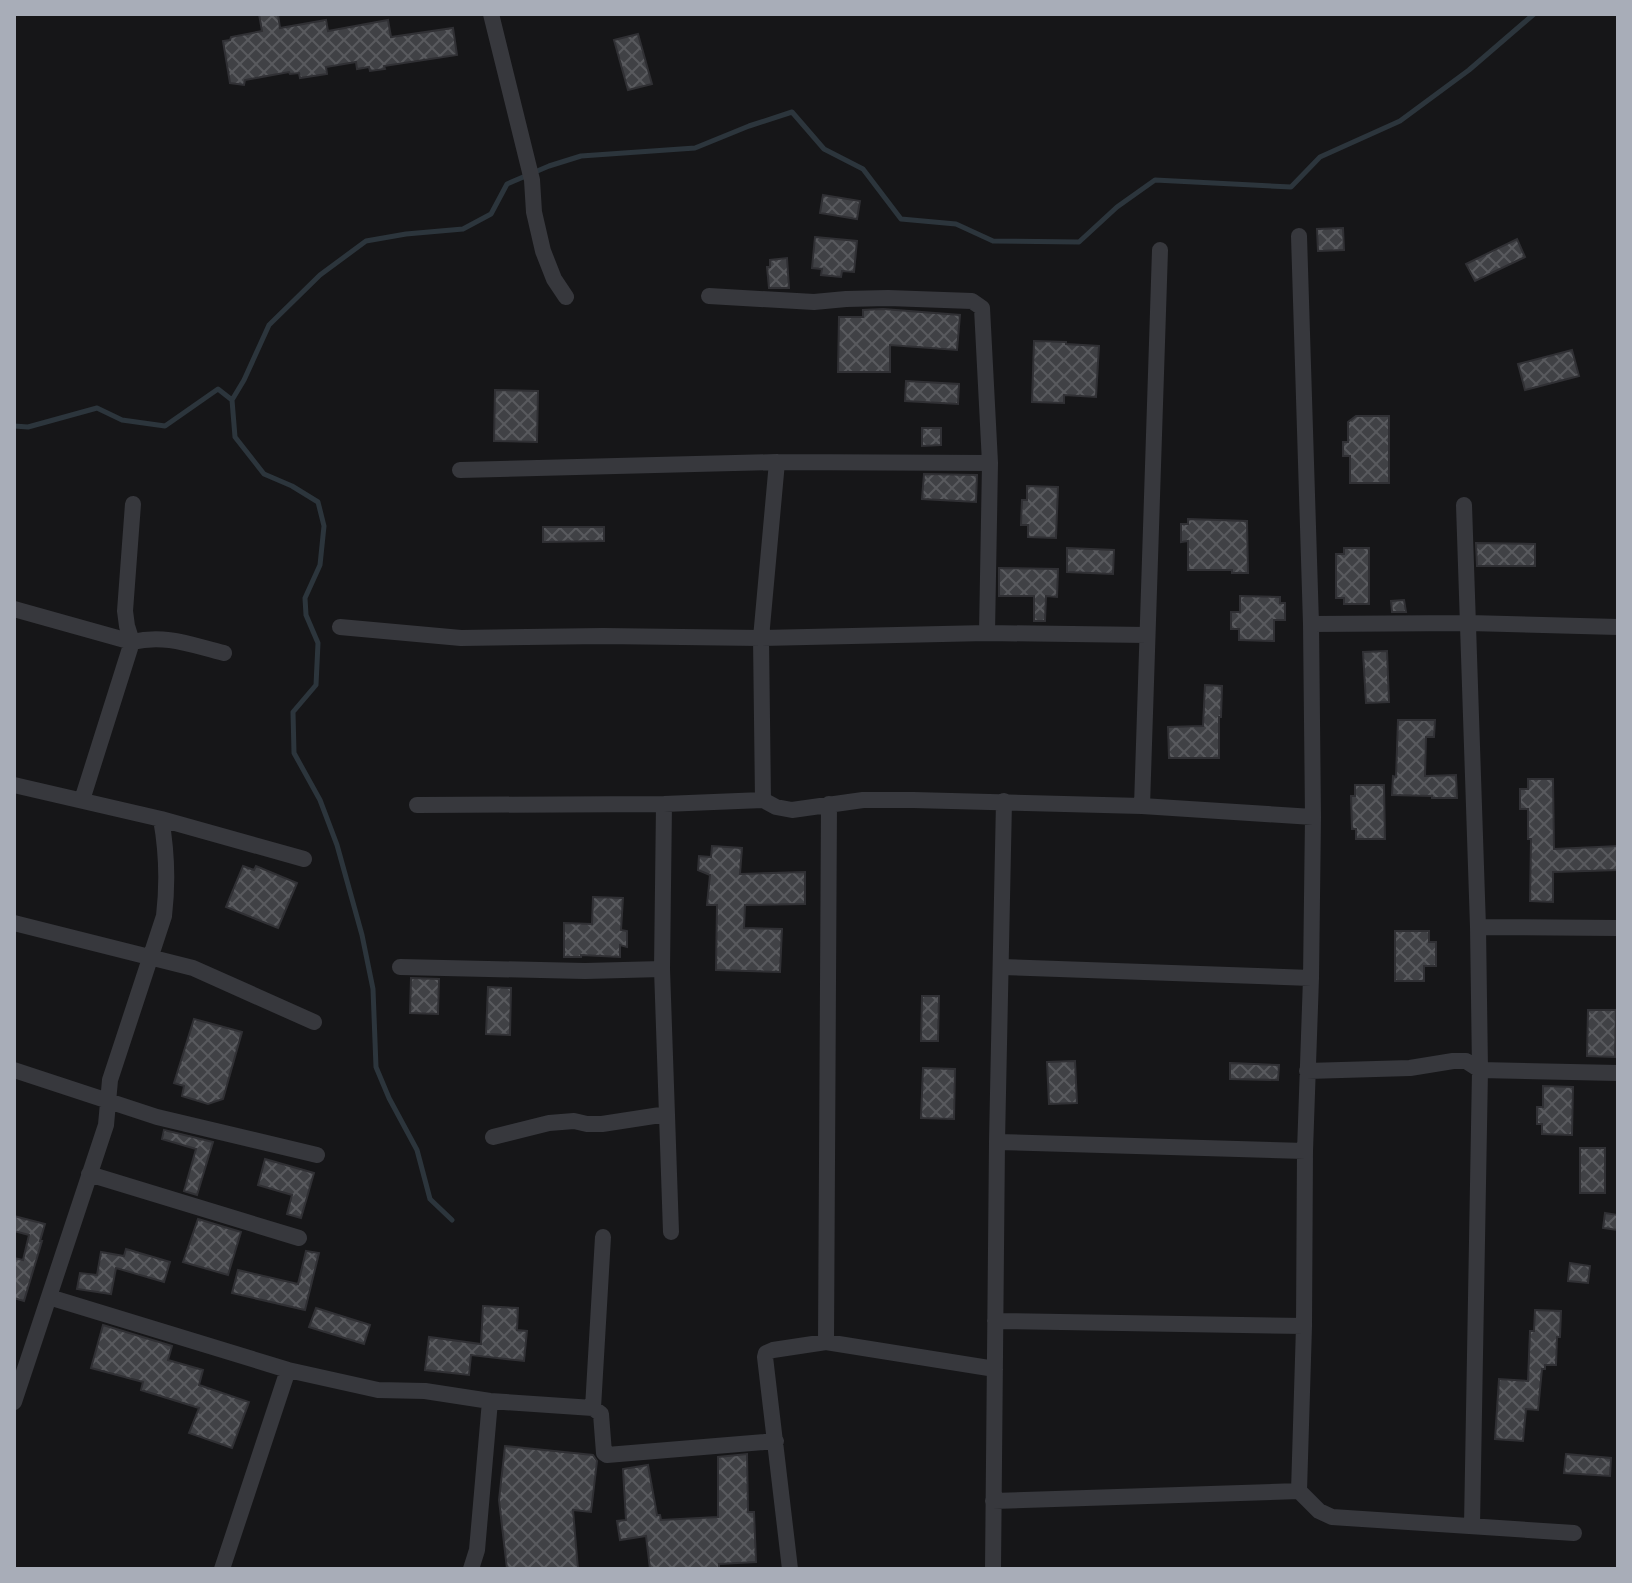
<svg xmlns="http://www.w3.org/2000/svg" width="1632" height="1583" font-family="Lato,sans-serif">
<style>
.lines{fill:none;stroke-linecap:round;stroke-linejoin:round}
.stream{stroke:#2c353c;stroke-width:5}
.building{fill:url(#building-cross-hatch);stroke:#303034;stroke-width:2}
.street{stroke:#37383d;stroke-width:16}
</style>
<defs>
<pattern id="building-cross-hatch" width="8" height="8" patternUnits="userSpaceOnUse" patternTransform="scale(2)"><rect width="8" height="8" fill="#404145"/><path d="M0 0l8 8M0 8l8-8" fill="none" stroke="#595a5e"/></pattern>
</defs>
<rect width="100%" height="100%" fill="#161618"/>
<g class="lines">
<path class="stream" d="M 232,400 L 244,380 L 269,325 L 320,275 L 366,241 L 406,234 L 463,229 L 491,214 L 507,184 L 549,166 L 581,156 L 695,148 L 749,126 L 792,112 L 824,149 L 863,169 L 901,219 L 956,224 L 993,241 L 1079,242 L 1117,207 L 1155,180 L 1291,187 L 1320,157 L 1400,121 L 1469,70 L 1534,14
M 14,426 L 28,427 L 97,408 L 122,420 L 165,426 L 218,389 L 232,400 L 235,437 L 264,474 L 292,486 L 318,502 L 324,526 L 320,565 L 305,598 L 306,615 L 318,643 L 316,685 L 293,712 L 294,753 L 320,800 L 337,845 L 362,935 L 373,989 L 376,1067 L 389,1098 L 417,1150 L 430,1199 L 452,1220"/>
</g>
<path class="building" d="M 259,14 L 278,14 L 280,28 L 326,20 L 328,31 L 388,20 L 391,37 L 453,28 L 457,55 L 384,66 L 385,69 L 370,71 L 369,67 L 357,69 L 356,62 L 326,67 L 327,74 L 300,78 L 299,73 L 290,74 L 289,72 L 245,80 L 244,85 L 230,83 L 223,41 L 230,40 L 231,37 L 262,31 Z
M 638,34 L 652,84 L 628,90 L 614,40 Z
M 823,195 L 860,201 L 857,219 L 820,213 Z
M 1343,228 L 1344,250 L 1318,251 L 1317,229 Z
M 815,237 L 857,241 L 854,272 L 842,271 L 841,277 L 821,275 L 822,269 L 812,268 Z
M 1517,239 L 1525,257 L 1475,281 L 1466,264 Z
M 787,258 L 789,288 L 769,288 L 767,267 L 770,267 L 770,260 Z
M 883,309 L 960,315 L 957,350 L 890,345 L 890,372 L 838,372 L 839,317 L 863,317 L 863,310 Z
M 1034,341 L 1066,342 L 1066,344 L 1099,346 L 1096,397 L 1064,395 L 1064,403 L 1032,402 Z
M 1572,350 L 1579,376 L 1525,390 L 1518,364 Z
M 906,381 L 959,384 L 958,404 L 905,401 Z
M 495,390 L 538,391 L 537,442 L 494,441 Z
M 1356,416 L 1389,416 L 1389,483 L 1350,483 L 1350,456 L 1343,456 L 1343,442 L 1348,442 L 1348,422 Z
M 922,428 L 941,428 L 941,445 L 922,446 Z
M 924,474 L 977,475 L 976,502 L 922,499 Z
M 1027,486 L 1058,487 L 1056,538 L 1028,537 L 1028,525 L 1021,525 L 1022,500 L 1027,500 Z
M 1188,519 L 1247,521 L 1248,573 L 1232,573 L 1232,570 L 1188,570 L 1188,541 L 1181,542 L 1181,524 L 1188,524 Z
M 543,527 L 604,527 L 604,541 L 543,542 Z
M 1476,543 L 1535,544 L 1535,566 L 1477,566 Z
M 1067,548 L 1114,550 L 1113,574 L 1067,572 Z
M 1344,548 L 1369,548 L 1369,604 L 1344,604 L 1344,598 L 1336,598 L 1336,554 L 1344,554 Z
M 999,568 L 1058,569 L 1057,597 L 1046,596 L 1045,621 L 1034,621 L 1034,596 L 999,596 Z
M 1240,596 L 1280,597 L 1280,603 L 1285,603 L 1285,620 L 1274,620 L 1274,641 L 1239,640 L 1239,629 L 1231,629 L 1231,612 L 1240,612 Z
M 1404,600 L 1406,612 L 1392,612 L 1391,601 Z
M 1387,651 L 1389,702 L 1366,703 L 1363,652 Z
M 1205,685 L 1222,686 L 1221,717 L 1219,717 L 1219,758 L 1169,758 L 1168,727 L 1203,726 Z
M 1398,720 L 1435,720 L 1434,737 L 1426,737 L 1425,776 L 1456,775 L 1457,798 L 1432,798 L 1432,796 L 1392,795 L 1393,776 L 1396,777 Z
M 1528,779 L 1553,779 L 1554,849 L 1618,846 L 1618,870 L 1553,872 L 1553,902 L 1530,901 L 1531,839 L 1528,839 L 1528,809 L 1520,809 L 1520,789 L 1528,789 Z
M 1355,785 L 1384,785 L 1385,839 L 1356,839 L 1356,829 L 1352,829 L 1351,796 L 1355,796 Z
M 712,846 L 742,848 L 740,874 L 805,872 L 805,904 L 745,905 L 744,928 L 782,929 L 780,972 L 716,970 L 717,905 L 707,905 L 710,875 L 698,870 L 699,856 L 711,857 Z
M 243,866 L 254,870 L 256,866 L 297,883 L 278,928 L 226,907 Z
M 593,897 L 623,898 L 621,930 L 627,931 L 627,947 L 620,945 L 620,957 L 581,955 L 581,957 L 564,957 L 564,923 L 592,924 Z
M 1395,931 L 1429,931 L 1429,942 L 1436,942 L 1436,966 L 1424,966 L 1424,981 L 1395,981 Z
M 411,978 L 439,979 L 438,1014 L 410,1013 Z
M 488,987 L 511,988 L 510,1035 L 486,1034 Z
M 922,996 L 939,996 L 938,1041 L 921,1041 Z
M 1588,1010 L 1616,1010 L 1615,1057 L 1587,1056 Z
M 194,1019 L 242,1032 L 223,1099 L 208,1104 L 182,1096 L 184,1086 L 174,1083 Z
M 1075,1061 L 1077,1103 L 1049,1104 L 1047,1062 Z
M 1230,1063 L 1279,1065 L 1278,1080 L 1230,1079 Z
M 923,1068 L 955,1069 L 954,1119 L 921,1118 Z
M 1543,1086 L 1573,1087 L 1572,1135 L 1542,1134 L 1542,1124 L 1537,1124 L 1537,1107 L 1543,1107 Z
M 164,1130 L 213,1142 L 197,1195 L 184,1191 L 196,1149 L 162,1139 Z
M 1580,1148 L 1605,1148 L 1605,1193 L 1580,1193 Z
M 265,1159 L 314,1173 L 301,1218 L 287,1214 L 292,1195 L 258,1185 Z
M 1605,1213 L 1618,1215 L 1618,1230 L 1603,1228 Z
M 14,1216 L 45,1224 L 40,1241 L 42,1241 L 24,1301 L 14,1298 L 14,1258 L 23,1260 L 29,1235 L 14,1231 Z
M 198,1219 L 241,1232 L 228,1275 L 183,1262 Z
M 126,1249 L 170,1262 L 164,1282 L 116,1268 L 111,1294 L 77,1289 L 80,1273 L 97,1275 L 101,1252 L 124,1256 Z
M 306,1251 L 319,1253 L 305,1310 L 232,1293 L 238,1270 L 298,1284 Z
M 1570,1263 L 1590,1266 L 1588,1283 L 1568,1281 Z
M 483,1306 L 518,1308 L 517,1330 L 527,1331 L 524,1361 L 471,1355 L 469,1375 L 425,1370 L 429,1337 L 481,1344 Z
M 316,1308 L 370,1325 L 364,1344 L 309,1327 Z
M 1535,1310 L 1561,1311 L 1560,1337 L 1557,1337 L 1556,1365 L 1545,1365 L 1545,1369 L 1542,1369 L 1538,1410 L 1526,1409 L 1523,1441 L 1495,1439 L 1499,1379 L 1528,1381 L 1530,1331 L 1534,1331 Z
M 103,1325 L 172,1346 L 168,1360 L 203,1370 L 199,1385 L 249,1402 L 232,1448 L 189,1433 L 199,1408 L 141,1390 L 143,1382 L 91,1368 Z
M 505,1446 L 593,1455 L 597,1461 L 591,1512 L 573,1510 L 578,1569 L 507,1569 L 499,1500 Z
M 747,1454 L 748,1512 L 754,1512 L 756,1562 L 719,1564 L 719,1569 L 650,1569 L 646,1536 L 620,1540 L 617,1521 L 626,1520 L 623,1469 L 648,1465 L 657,1515 L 660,1515 L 661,1520 L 718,1517 L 718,1457 Z
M 1566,1454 L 1611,1458 L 1610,1476 L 1564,1473 Z"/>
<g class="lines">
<path class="street" d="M 491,14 L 532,180 L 534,212 L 543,251 L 554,279 L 566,297
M 1299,236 L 1311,624 L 1313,817 L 1311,978 L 1305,1151 L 1304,1326 L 1299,1491 L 1319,1511 L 1332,1517 L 1574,1533
M 709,296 L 814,302 L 846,299 L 888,298 L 972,301 L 982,308 L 990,463 L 987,633
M 460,470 L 777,462 L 990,463
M 1464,505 L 1478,927 L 1480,1070 L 1472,1526
M 14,609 L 132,642 C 166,634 191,645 224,653
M 1311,624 L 1469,623 L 1618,627
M 340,627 L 461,638 L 603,636 L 761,638 L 987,633 L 1147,635
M 14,785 L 161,819 L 304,859
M 82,800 L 132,642 L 127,626 L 125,611 L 133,504
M 763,800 L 761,638 L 777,462
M 664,804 L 662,969 L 671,1232
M 417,805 L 664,804 L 763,800 L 776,807 L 792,810 L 863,800 L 913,800 L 1142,806 L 1313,817
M 1142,806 L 1160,250
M 14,923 L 193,968 L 314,1022
M 1478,927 L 1618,928
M 400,967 L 585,971 L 662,969
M 1001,967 L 1311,978
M 14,1070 L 157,1117 L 317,1155
M 1307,1071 L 1410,1068 L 1453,1061 L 1466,1061 L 1480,1070 L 1618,1073
M 493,1137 L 549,1123 L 574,1121 L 587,1124 L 602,1124 L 667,1114
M 997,1142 L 1305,1151
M 89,1174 L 299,1238
M 49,1297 L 288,1370 L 378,1390 L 425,1391 L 490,1401 L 593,1408 L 601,1414 L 604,1453 L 607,1455 L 776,1441
M 995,1321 L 1304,1326
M 826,1342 L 829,804
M 14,1402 L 106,1125 L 110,1080 L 164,916 C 168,882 167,852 161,819
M 593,1408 L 603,1237
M 993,1501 L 1299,1491
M 222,1569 L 288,1370
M 471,1569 L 477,1550 L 490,1401
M 790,1569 L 765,1357 L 766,1353 L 773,1350 L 826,1342 L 995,1369
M 993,1569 L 997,1142 L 1004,801"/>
</g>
<rect width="1632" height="1583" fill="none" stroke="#a8adb8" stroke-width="32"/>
</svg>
